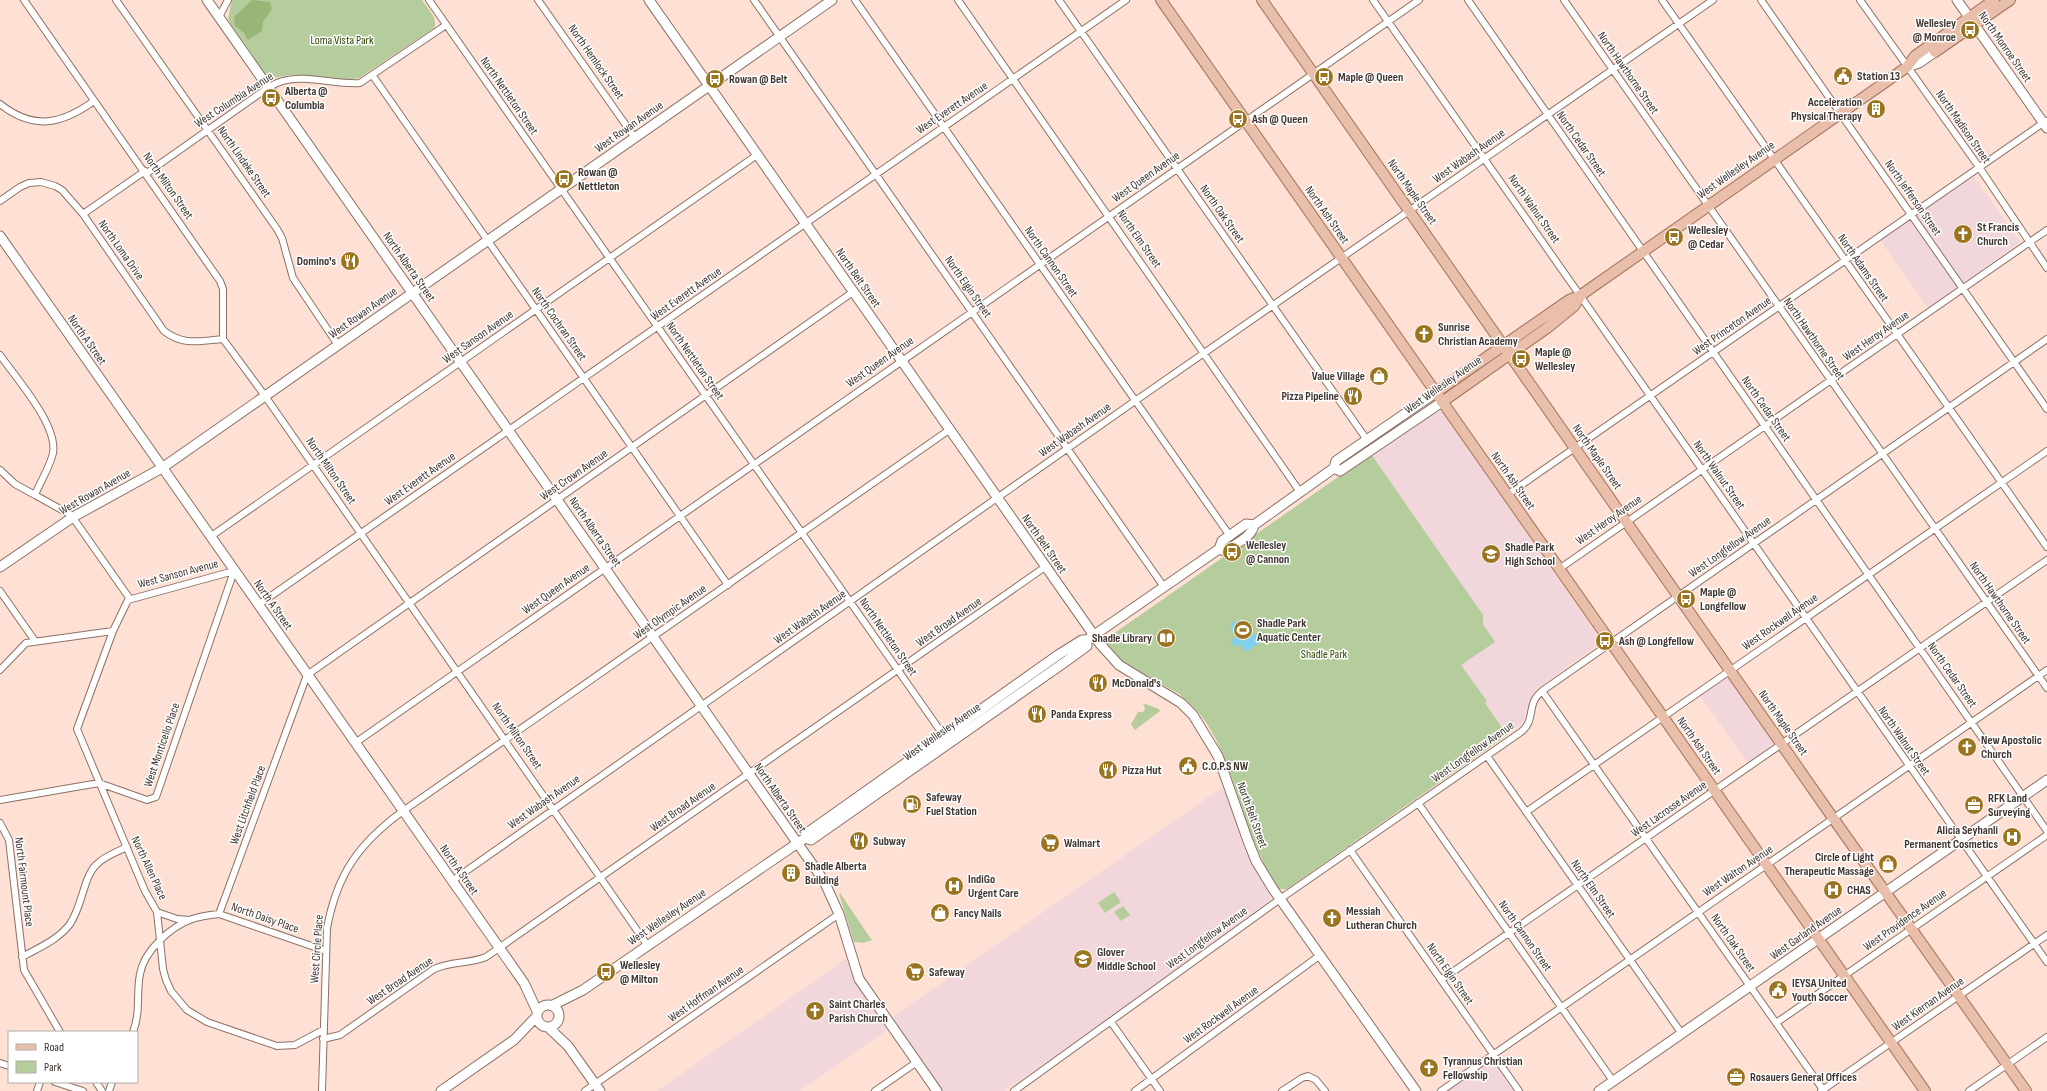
<svg xmlns="http://www.w3.org/2000/svg" width="2047" height="1091" font-family="'Sofia Sans Condensed',sans-serif">
<style>
.education{fill:#f1d6db}
.green{fill:#b5cd9c}
.forest{fill:#99b679}
.water{fill:#80d1ee}
.lines{fill:none;stroke-linecap:round;stroke-linejoin:round}
.street-casing{stroke:#8b7166;stroke-width:8}
.secondary-casing{stroke:#8b7166;stroke-width:11}
.primary-casing{stroke:#a4725b;stroke-width:12}
.street{stroke:#fff;stroke-width:6}
.secondary{stroke:#fff;stroke-width:9}
.primary{stroke:#e9beaa;stroke-width:10}
.labels{text-anchor:middle;dominant-baseline:central;stroke-width:3;stroke-linejoin:round;paint-order:stroke}
.poi-label{font-size:12px;font-weight:bold;fill:#3f342f;stroke:#fff;text-anchor:start}
.park-label{font-size:12px;fill:#2c4500;stroke:#fff}
.street-label{font-size:12px;fill:#3f342f;stroke:#fff}
</style>
<rect width="100%" height="100%" fill="#fee1d4"/>
<path class="education" d="M 1973,176 L 2020,242 L 1928,308 L 1880,240 Z
M 1436,411 L 1442,412 L 1602,642 L 1535,690 L 1528,702 L 1524,722 L 1507,735 L 1484,703 L 1487,701 L 1461,665 L 1483,624 L 1371,454 Z
M 1727,677 L 1729,677 L 1775,742 L 1748,763 L 1700,696 Z
M 1223,787 L 1239,832 L 1253,865 L 1270,896 L 1270,900 L 1113,1015 L 1004,1091 L 943,1091 L 891,1018 Z
M 846,959 L 856,983 L 887,1030 L 800,1091 L 657,1091 Z
M 1491,1062 L 1494,1064 L 1513,1091 L 1448,1091 Z"/>
<path class="green" d="M 232,0 L 422,0 C 427,8 439,19 434,28 L 359,78 C 338,83 315,76 294,75 C 283,75 274,81 264,74 L 231,26 L 228,18 Z
M 1371,454 L 1483,615 L 1483,624 L 1495,642 L 1461,665 L 1487,701 L 1485,703 L 1507,735 L 1287,889 L 1279,889 C 1271,880 1265,866 1260,855 C 1238,809 1231,753 1199,713 C 1193,706 1186,700 1179,694 C 1165,684 1104,659 1106,639 Z
M 1143,703 L 1159,709 L 1160,711 L 1135,730 L 1131,724 L 1138,712 L 1143,712 L 1145,709 Z
M 1114,892 L 1121,902 L 1105,913 L 1098,903 Z
M 840,893 L 871,939 L 873,940 L 862,943 L 854,942 L 839,894 Z
M 1123,906 L 1130,915 L 1121,921 L 1114,912 Z"/>
<path class="forest" d="M 252,0 L 270,2 L 272,9 L 263,22 L 262,31 L 248,40 L 244,33 L 235,26 L 234,17 Z"/>
<path class="water" d="M 1244,620 L 1249,625 L 1242,638 L 1244,641 L 1256,633 L 1262,641 L 1246,652 L 1240,644 L 1235,647 L 1231,641 L 1238,635 L 1232,632 L 1230,628 L 1233,622 Z"/>
<g class="lines">
<g class="street-casing">
<path id="street" d="M 24,0 L 220,281 L 223,289 L 223,339 L 265,396 L 648,946
M 116,0 L 277,229 L 282,238 L 293,278 L 338,345
M 429,0 L 944,736
M 538,0 L 635,138
M 754,0 L 1164,587
M 855,0 L 1230,536
M 958,0 L 1300,492
M 1059,0 L 1367,440
M 1373,0 L 2047,962
M 1468,0 L 2047,831
M 1564,0 L 2047,688
M 1662,0 L 2047,547
M 1761,0 L 2047,409
M 1860,0 L 1979,167 L 2047,268
M 219,17 L 228,0
M 373,76 L 728,585
M 0,104 C 34,131 62,124 94,101
M 147,173 L 269,87 C 273,85 278,82 283,81 C 304,74 337,85 360,83 L 446,25
M 0,201 L 20,187 L 29,183 L 41,182 L 55,186 L 62,190 L 83,214 L 164,331 C 184,346 199,341 223,339
M 83,214 L 145,171
M 0,355 C 16,378 58,425 53,453 C 50,467 40,482 35,495 L 71,515 L 130,599
M 0,470 L 15,484 L 35,495
M 1507,495 L 2046,121
M 210,537 L 757,155
M 1559,569 L 2047,230
M 234,571 L 128,600 L 113,631 L 77,729 L 145,891 L 157,912 L 163,969 L 166,980 L 171,991 L 187,1010 L 207,1022 L 277,1046 L 295,1045 L 323,1030
M 0,591 L 35,641
M 258,605 L 1126,0
M 0,670 L 26,643 L 113,631
M 1542,691 L 1824,1091
M 355,743 L 1419,0
M 1487,756 L 1682,1034
M 0,800 L 99,783 L 147,800 L 156,797 L 234,571
M 1418,803 L 1613,1081
M 1526,812 L 2047,451
M 0,823 L 9,840 L 24,970 L 60,1032
M 1350,850 L 1519,1091
M 452,881 L 1135,401 L 1713,0
M 157,912 L 177,919 L 190,920
M 219,914 L 326,951
M 22,957 C 38,948 58,940 70,924 C 83,905 83,877 97,864 C 105,856 117,852 127,847
M 1441,980 L 2047,560
M 1111,1022 L 1160,1091
M 1776,1023 L 2047,835
M 133,1032 C 141,1011 136,994 140,974 C 144,951 170,927 192,919 C 201,916 210,915 219,914 L 307,675 L 853,292
M 323,1039 L 340,1035 L 434,969 C 451,961 469,964 486,957 L 1045,567
M 0,1063 L 9,1066
M 55,1082 L 83,1091
M 96,1082 L 102,1091
M 37,1091 L 40,1082
M 109,1091 L 112,1082
M 322,1091 L 327,928 C 337,874 359,843 403,811 L 949,430
M 585,1091 L 839,914
M 875,1091 L 917,1062
M 1014,1091 L 1280,899 L 1521,732 C 1537,719 1525,705 1542,691 L 2047,339
M 1135,1091 L 1319,956
M 1282,1091 L 1302,1078 L 1308,1076 L 1316,1080 L 1325,1091
M 1441,1091 L 2047,670
M 1821,1091 L 2047,935
M 1969,1091 L 2047,1037"/>
</g>
<g class="secondary-casing">
<path id="secondary" d="M 207,0 L 824,881 L 839,914 L 859,979 L 937,1091
M 649,0 L 1100,644 L 1119,665 L 1181,703 L 1193,715 L 1218,756 L 1248,841 L 1256,861 L 1273,889 L 1416,1091
M 1957,0 L 2047,128
M 1907,67 L 1919,63 L 1935,52
M 0,236 L 524,983 L 537,1011
M 1334,468 L 1340,471 L 1442,402
M 1219,549 L 1225,551 C 1234,545 1252,537 1254,525
M 0,567 L 73,517 L 162,468 L 832,0
M 805,838 L 811,840 L 1065,662 L 1087,646 L 1087,640
M537 1016a11 11 0 1 1 22 0a11 11 0 1 1-22 0Z
M 553,1005 L 583,990 L 805,838 L 807,833 L 1058,655 L 1082,640 L 1087,640 L 1219,549 L 1222,541 L 1246,524 L 1254,525 L 1334,468 L 1336,461 L 1435,393
M 549,1028 L 568,1046 L 600,1091
M 441,1091 L 514,1040 L 536,1017
M 1599,1091 L 2047,780"/>
</g>
<g class="primary-casing">
<path id="primary" d="M 1161,0 L 1925,1091
M 1262,0 L 1833,818 L 2026,1091
M 1935,52 L 2010,0
M 1435,393 L 1569,300 L 1581,295 L 1907,67 L 1915,56 L 1994,0
M 1442,402 L 1547,328 L 1574,306 L 1581,295"/>
</g>
<use href="#street" class="street"/>
<use href="#secondary" class="secondary"/>
<use href="#primary" class="primary"/>
</g>
<defs>
<g id="bus-disc" transform="scale(1)"><circle r="9.5" fill="#9b7420" stroke="#fff"/><path d="M-5-6H5V4H4V6H2V4H-2V6H-4V4H-5ZM-3.5-4V0h7V-4ZM-3.5 1.2v1.5H-2V1.2ZM2 1.2v1.5H3.5V1.2Z" fill="#fff"/></g>
<g id="civic-disc" transform="scale(1)"><circle r="9.5" fill="#9b7420" stroke="#fff"/><path d="M-.6-6.5H3V-4.5H.6V-3L4-1V1h2V6H-6V1h2V-1L-.6-3ZM-1.2 2.5V6h2.4V2.5Z" fill="#fff"/></g>
<g id="building-disc" transform="scale(1)"><circle r="9.5" fill="#9b7420" stroke="#fff"/><path d="M-4-6H4V6H1V3H-1V6H-4ZM-2.5-4.3h1.7v1.8h-1.7ZM.8-4.3h1.7v1.8H.8ZM-2.5-1h1.7V.8h-1.7ZM.8-1h1.7V.8H.8Z" fill="#fff"/></g>
<g id="church-disc" transform="scale(1)"><circle r="9.5" fill="#9b7420" stroke="#fff"/><path d="M-1.2-6h2.4v3.5h3.3v2.4h-3.3V6h-2.4V-.1h-3.3v-2.4h3.3Z" fill="#fff"/></g>
<g id="restaurant-disc" transform="scale(1)"><circle r="9.5" fill="#9b7420" stroke="#fff"/><path d="M-5-6h1v4h1v-4h1v4h1v-4h1v5L-1.5 .5V6h-2V.5L-5-1ZM5-6V6H3V1.5H1.5Q1.5-4 5-6Z" fill="#fff"/></g>
<g id="shop-disc" transform="scale(1)"><circle r="9.5" fill="#9b7420" stroke="#fff"/><path d="M-5-2.5h2.3a2.7 3.5 0 0 1 5.4 0H5L5.5 6h-11ZM-1.5-2.5h3a1.5 2.3 0 0 0-3 0Z" fill="#fff"/></g>
<g id="school-disc" transform="scale(1)"><circle r="9.5" fill="#9b7420" stroke="#fff"/><path d="M0-5L7-2L0 1L-7-2ZM-4 1L0 2.5L4 1V4Q0 6-4 4Z" fill="#fff"/></g>
<g id="stadium-disc" transform="scale(1)"><circle r="9.5" fill="#9b7420" stroke="#fff"/><path d="M0-5a6.5 5 0 1 0 0 10a6.5 5 0 1 0 0-10ZM-3.5-1.8h7v3.6h-7Z" fill="#fff"/></g>
<g id="library-disc" transform="scale(1)"><circle r="9.5" fill="#9b7420" stroke="#fff"/><path d="M-6-4Q-3-5.5-.7-3.5V5Q-3 3-6 4ZM6-4Q3-5.5 .7-3.5V5Q3 3 6 4Z" fill="#fff"/></g>
<g id="fuel-disc" transform="scale(1)"><circle r="9.5" fill="#9b7420" stroke="#fff"/><path d="M-5.5-6h7V0h2V4h1.3V-2.5L3-4.5l.8-.8L6-3V5H2.5V1h-1V6h-7ZM-4.2-4.7v3.2H.2V-4.7Z" fill="#fff"/></g>
<g id="office-disc" transform="scale(1)"><circle r="9.5" fill="#9b7420" stroke="#fff"/><path d="M-6-3h4V-5.5h4V-3h4V5H-6ZM-1-4.5V-3h2v-1.5ZM-6 0V1H6V0Z" fill="#fff"/></g>
<g id="hospital-disc" transform="scale(1)"><circle r="9.5" fill="#9b7420" stroke="#fff"/><path d="M-5-5h3v3.5h4V-5h3V5h-3V1.5h-4V5h-3Z" fill="#fff"/></g>
<g id="supermarket-disc" transform="scale(1)"><circle r="9.5" fill="#9b7420" stroke="#fff"/><path d="M-6-5.5h2.5l.6 2H6L4.5 2H-2.5L-4.4-4H-6ZM-1.5 3.2a1.3 1.3 0 1 0 .1 0ZM3 3.2a1.3 1.3 0 1 0 .1 0Z" fill="#fff"/></g>
</defs>
<g fill-rule="evenodd">
<use href="#bus-disc" x="1970" y="30"/>
<use href="#civic-disc" x="1843" y="76"/>
<use href="#bus-disc" x="1324" y="77"/>
<use href="#bus-disc" x="715" y="79"/>
<use href="#bus-disc" x="271" y="98"/>
<use href="#building-disc" x="1876" y="109"/>
<use href="#bus-disc" x="1238" y="119"/>
<use href="#bus-disc" x="564" y="179"/>
<use href="#church-disc" x="1963" y="234"/>
<use href="#bus-disc" x="1674" y="237"/>
<use href="#restaurant-disc" x="350" y="261"/>
<use href="#church-disc" x="1424" y="334"/>
<use href="#bus-disc" x="1521" y="359"/>
<use href="#shop-disc" x="1379" y="376"/>
<use href="#restaurant-disc" x="1353" y="396"/>
<use href="#bus-disc" x="1232" y="552"/>
<use href="#school-disc" x="1491" y="554"/>
<use href="#bus-disc" x="1686" y="599"/>
<use href="#stadium-disc" x="1243" y="630"/>
<use href="#library-disc" x="1166" y="638"/>
<use href="#bus-disc" x="1605" y="641"/>
<use href="#restaurant-disc" x="1098" y="683"/>
<use href="#restaurant-disc" x="1037" y="714"/>
<use href="#church-disc" x="1967" y="747"/>
<use href="#civic-disc" x="1188" y="766"/>
<use href="#restaurant-disc" x="1108" y="770"/>
<use href="#fuel-disc" x="912" y="804"/>
<use href="#office-disc" x="1974" y="805"/>
<use href="#hospital-disc" x="2012" y="837"/>
<use href="#restaurant-disc" x="859" y="841"/>
<use href="#supermarket-disc" x="1050" y="843"/>
<use href="#shop-disc" x="1888" y="864"/>
<use href="#building-disc" x="791" y="873"/>
<use href="#hospital-disc" x="954" y="886"/>
<use href="#hospital-disc" x="1833" y="890"/>
<use href="#shop-disc" x="940" y="913"/>
<use href="#church-disc" x="1332" y="918"/>
<use href="#school-disc" x="1083" y="959"/>
<use href="#bus-disc" x="606" y="972"/>
<use href="#supermarket-disc" x="915" y="972"/>
<use href="#civic-disc" x="1778" y="990"/>
<use href="#church-disc" x="815" y="1011"/>
<use href="#church-disc" x="1429" y="1068"/>
<use href="#office-disc" x="1736" y="1077"/>
</g>
<g class="labels">
<g class="poi-label">
<text x="1956" y="23" text-anchor="end">Wellesley<tspan x="1956" dy="14">@ Monroe</tspan></text>
<text x="1857" y="76">Station 13</text>
<text x="1338" y="77">Maple @ Queen</text>
<text x="729" y="79">Rowan @ Belt</text>
<text x="285" y="91">Alberta @<tspan x="285" dy="14">Columbia</tspan></text>
<text x="1862" y="102" text-anchor="end">Acceleration<tspan x="1862" dy="14">Physical Therapy</tspan></text>
<text x="1252" y="119">Ash @ Queen</text>
<text x="578" y="172">Rowan @<tspan x="578" dy="14">Nettleton</tspan></text>
<text x="1977" y="227">St Francis<tspan x="1977" dy="14">Church</tspan></text>
<text x="1688" y="230">Wellesley<tspan x="1688" dy="14">@ Cedar</tspan></text>
<text x="336" y="261" text-anchor="end">Domino's</text>
<text x="1438" y="327">Sunrise<tspan x="1438" dy="14">Christian Academy</tspan></text>
<text x="1535" y="352">Maple @<tspan x="1535" dy="14">Wellesley</tspan></text>
<text x="1365" y="376" text-anchor="end">Value Village</text>
<text x="1339" y="396" text-anchor="end">Pizza Pipeline</text>
<text x="1246" y="545">Wellesley<tspan x="1246" dy="14">@ Cannon</tspan></text>
<text x="1505" y="547">Shadle Park<tspan x="1505" dy="14">High School</tspan></text>
<text x="1700" y="592">Maple @<tspan x="1700" dy="14">Longfellow</tspan></text>
<text x="1257" y="623">Shadle Park<tspan x="1257" dy="14">Aquatic Center</tspan></text>
<text x="1152" y="638" text-anchor="end">Shadle Library</text>
<text x="1619" y="641">Ash @ Longfellow</text>
<text x="1112" y="683">McDonald's</text>
<text x="1051" y="714">Panda Express</text>
<text x="1981" y="740">New Apostolic<tspan x="1981" dy="14">Church</tspan></text>
<text x="1202" y="766">C.O.P.S NW</text>
<text x="1122" y="770">Pizza Hut</text>
<text x="926" y="797">Safeway<tspan x="926" dy="14">Fuel Station</tspan></text>
<text x="1988" y="798">RFK Land<tspan x="1988" dy="14">Surveying</tspan></text>
<text x="1998" y="830" text-anchor="end">Alicia Seyhanli<tspan x="1998" dy="14">Permanent Cosmetics</tspan></text>
<text x="873" y="841">Subway</text>
<text x="1064" y="843">Walmart</text>
<text x="1874" y="857" text-anchor="end">Circle of Light<tspan x="1874" dy="14">Therapeutic Massage</tspan></text>
<text x="805" y="866">Shadle Alberta<tspan x="805" dy="14">Building</tspan></text>
<text x="968" y="879">IndiGo<tspan x="968" dy="14">Urgent Care</tspan></text>
<text x="1847" y="890">CHAS</text>
<text x="1346" y="911">Messiah<tspan x="1346" dy="14">Lutheran Church</tspan></text>
<text x="954" y="913">Fancy Nails</text>
<text x="1097" y="952">Glover<tspan x="1097" dy="14">Middle School</tspan></text>
<text x="620" y="965">Wellesley<tspan x="620" dy="14">@ Milton</tspan></text>
<text x="929" y="972">Safeway</text>
<text x="1792" y="983">IEYSA United<tspan x="1792" dy="14">Youth Soccer</tspan></text>
<text x="829" y="1004">Saint Charles<tspan x="829" dy="14">Parish Church</tspan></text>
<text x="1443" y="1061">Tyrannus Christian<tspan x="1443" dy="14">Fellowship</tspan></text>
<text x="1750" y="1077">Rosauers General Offices</text>
</g>
<g class="park-label">
<text x="342" y="40">Loma Vista Park</text>
<text x="1324" y="654">Shadle Park</text>
</g>
<g class="street-label">
<text transform="translate(2005 47) rotate(55)">North Monroe Street</text>
<text transform="translate(596 62) rotate(55)">North Hemlock Street</text>
<text transform="translate(1628 73) rotate(55)">North Hawthorne Street</text>
<text transform="translate(509 96) rotate(55)">North Nettleton Street</text>
<text transform="translate(234 100) rotate(-33)">West Columbia Avenue</text>
<text transform="translate(952 108) rotate(-34)">West Everett Avenue</text>
<text transform="translate(629 127) rotate(-35)">West Rowan Avenue</text>
<text transform="translate(1963 127) rotate(55)">North Madison Street</text>
<text transform="translate(1581 144) rotate(55)">North Cedar Street</text>
<text transform="translate(1469 156) rotate(-35)">West Wabash Avenue</text>
<text transform="translate(244 162) rotate(55)">North Lindeke Street</text>
<text transform="translate(1736 170) rotate(-35)">West Wellesley Avenue</text>
<text transform="translate(1146 177) rotate(-35)">West Queen Avenue</text>
<text transform="translate(168 186) rotate(55)">North Milton Street</text>
<text transform="translate(1412 192) rotate(55)">North Maple Street</text>
<text transform="translate(1913 198) rotate(55)">North Jefferson Street</text>
<text transform="translate(1534 209) rotate(55)">North Walnut Street</text>
<text transform="translate(1222 214) rotate(55)">North Oak Street</text>
<text transform="translate(1327 215) rotate(55)">North Ash Street</text>
<text transform="translate(1139 239) rotate(55)">North Elm Street</text>
<text transform="translate(121 250) rotate(55)">North Loma Drive</text>
<text transform="translate(1051 262) rotate(55)">North Cannon Street</text>
<text transform="translate(409 267) rotate(55)">North Alberta Street</text>
<text transform="translate(1863 268) rotate(55)">North Adams Street</text>
<text transform="translate(858 278) rotate(55)">North Belt Street</text>
<text transform="translate(968 287) rotate(55)">North Elgin Street</text>
<text transform="translate(686 294) rotate(-35)">West Everett Avenue</text>
<text transform="translate(363 313) rotate(-35)">West Rowan Avenue</text>
<text transform="translate(559 324) rotate(55)">North Cochran Street</text>
<text transform="translate(1732 326) rotate(-35)">West Princeton Avenue</text>
<text transform="translate(1876 336) rotate(-35)">West Heroy Avenue</text>
<text transform="translate(478 337) rotate(-35)">West Sanson Avenue</text>
<text transform="translate(1814 339) rotate(55)">North Hawthorne Street</text>
<text transform="translate(87 340) rotate(55)">North A Street</text>
<text transform="translate(695 361) rotate(55)">North Nettleton Street</text>
<text transform="translate(880 362) rotate(-35)">West Queen Avenue</text>
<text transform="translate(1443 385) rotate(-35)">West Wellesley Avenue</text>
<text transform="translate(1766 409) rotate(55)">North Cedar Street</text>
<text transform="translate(1075 430) rotate(-35)">West Wabash Avenue</text>
<text transform="translate(1597 457) rotate(55)">North Maple Street</text>
<text transform="translate(331 471) rotate(55)">North Milton Street</text>
<text transform="translate(574 475) rotate(-35)">West Crown Avenue</text>
<text transform="translate(1719 475) rotate(55)">North Walnut Street</text>
<text transform="translate(420 479) rotate(-35)">West Everett Avenue</text>
<text transform="translate(1513 481) rotate(55)">North Ash Street</text>
<text transform="translate(95 492) rotate(-30)">West Rowan Avenue</text>
<text transform="translate(1609 520) rotate(-35)">West Heroy Avenue</text>
<text transform="translate(595 532) rotate(55)">North Alberta Street</text>
<text transform="translate(1044 544) rotate(55)">North Belt Street</text>
<text transform="translate(1730 547) rotate(-35)">West Longfellow Avenue</text>
<text transform="translate(178 574) rotate(-15)">West Sanson Avenue</text>
<text transform="translate(556 589) rotate(-35)">West Queen Avenue</text>
<text transform="translate(2000 603) rotate(55)">North Hawthorne Street</text>
<text transform="translate(273 605) rotate(55)">North A Street</text>
<text transform="translate(670 612) rotate(-35)">West Olympic Avenue</text>
<text transform="translate(810 617) rotate(-35)">West Wabash Avenue</text>
<text transform="translate(949 622) rotate(-35)">West Broad Avenue</text>
<text transform="translate(1780 622) rotate(-35)">West Rockwell Avenue</text>
<text transform="translate(888 637) rotate(55)">North Nettleton Street</text>
<text transform="translate(1952 675) rotate(55)">North Cedar Street</text>
<text transform="translate(1783 723) rotate(55)">North Maple Street</text>
<text transform="translate(942 732) rotate(-35)">West Wellesley Avenue</text>
<text transform="translate(517 736) rotate(55)">North Milton Street</text>
<text transform="translate(1904 741) rotate(55)">North Walnut Street</text>
<text transform="translate(162 745) rotate(-71)">West Monticello Place</text>
<text transform="translate(1699 746) rotate(55)">North Ash Street</text>
<text transform="translate(1473 752) rotate(-35)">West Longfellow Avenue</text>
<text transform="translate(780 798) rotate(55)">North Alberta Street</text>
<text transform="translate(544 802) rotate(-35)">West Wabash Avenue</text>
<text transform="translate(248 805) rotate(-70)">West Litchfield Place</text>
<text transform="translate(683 807) rotate(-35)">West Broad Avenue</text>
<text transform="translate(1669 809) rotate(-35)">West Lacrosse Avenue</text>
<text transform="translate(1252 815) rotate(70)">North Belt Street</text>
<text transform="translate(149 868) rotate(65)">North Allen Place</text>
<text transform="translate(459 870) rotate(55)">North A Street</text>
<text transform="translate(1738 871) rotate(-34)">West Walton Avenue</text>
<text transform="translate(24 882) rotate(83)">North Fairmount Place</text>
<text transform="translate(1593 889) rotate(55)">North Elm Street</text>
<text transform="translate(667 917) rotate(-34)">West Wellesley Avenue</text>
<text transform="translate(265 918) rotate(19)">North Daisy Place</text>
<text transform="translate(1905 920) rotate(-35)">West Providence Avenue</text>
<text transform="translate(1806 933) rotate(-35)">West Garland Avenue</text>
<text transform="translate(1525 936) rotate(55)">North Cannon Street</text>
<text transform="translate(1207 938) rotate(-36)">West Longfellow Avenue</text>
<text transform="translate(1733 943) rotate(55)">North Oak Street</text>
<text transform="translate(317 949) rotate(-86)">West Circle Place</text>
<text transform="translate(1450 974) rotate(55)">North Elgin Street</text>
<text transform="translate(400 981) rotate(-34)">West Broad Avenue</text>
<text transform="translate(706 994) rotate(-35)">West Hoffman Avenue</text>
<text transform="translate(1928 1004) rotate(-35)">West Kiernan Avenue</text>
<text transform="translate(1221 1015) rotate(-36)">West Rockwell Avenue</text>
</g>
</g>
<rect x="8" y="1031" width="130" height="52" fill="#ffffff" stroke="#b2aeac"/>
<rect x="16" y="1044" width="20" height="6" fill="#e9beaa" stroke="#b2aeac"/>
<text x="44" y="1051" font-size="12" fill="#3f342f">Road</text>
<rect x="16" y="1061" width="20" height="12" fill="#b5cd9c" stroke="#b2aeac"/>
<text x="44" y="1071" font-size="12" fill="#3f342f">Park</text>
</svg>
